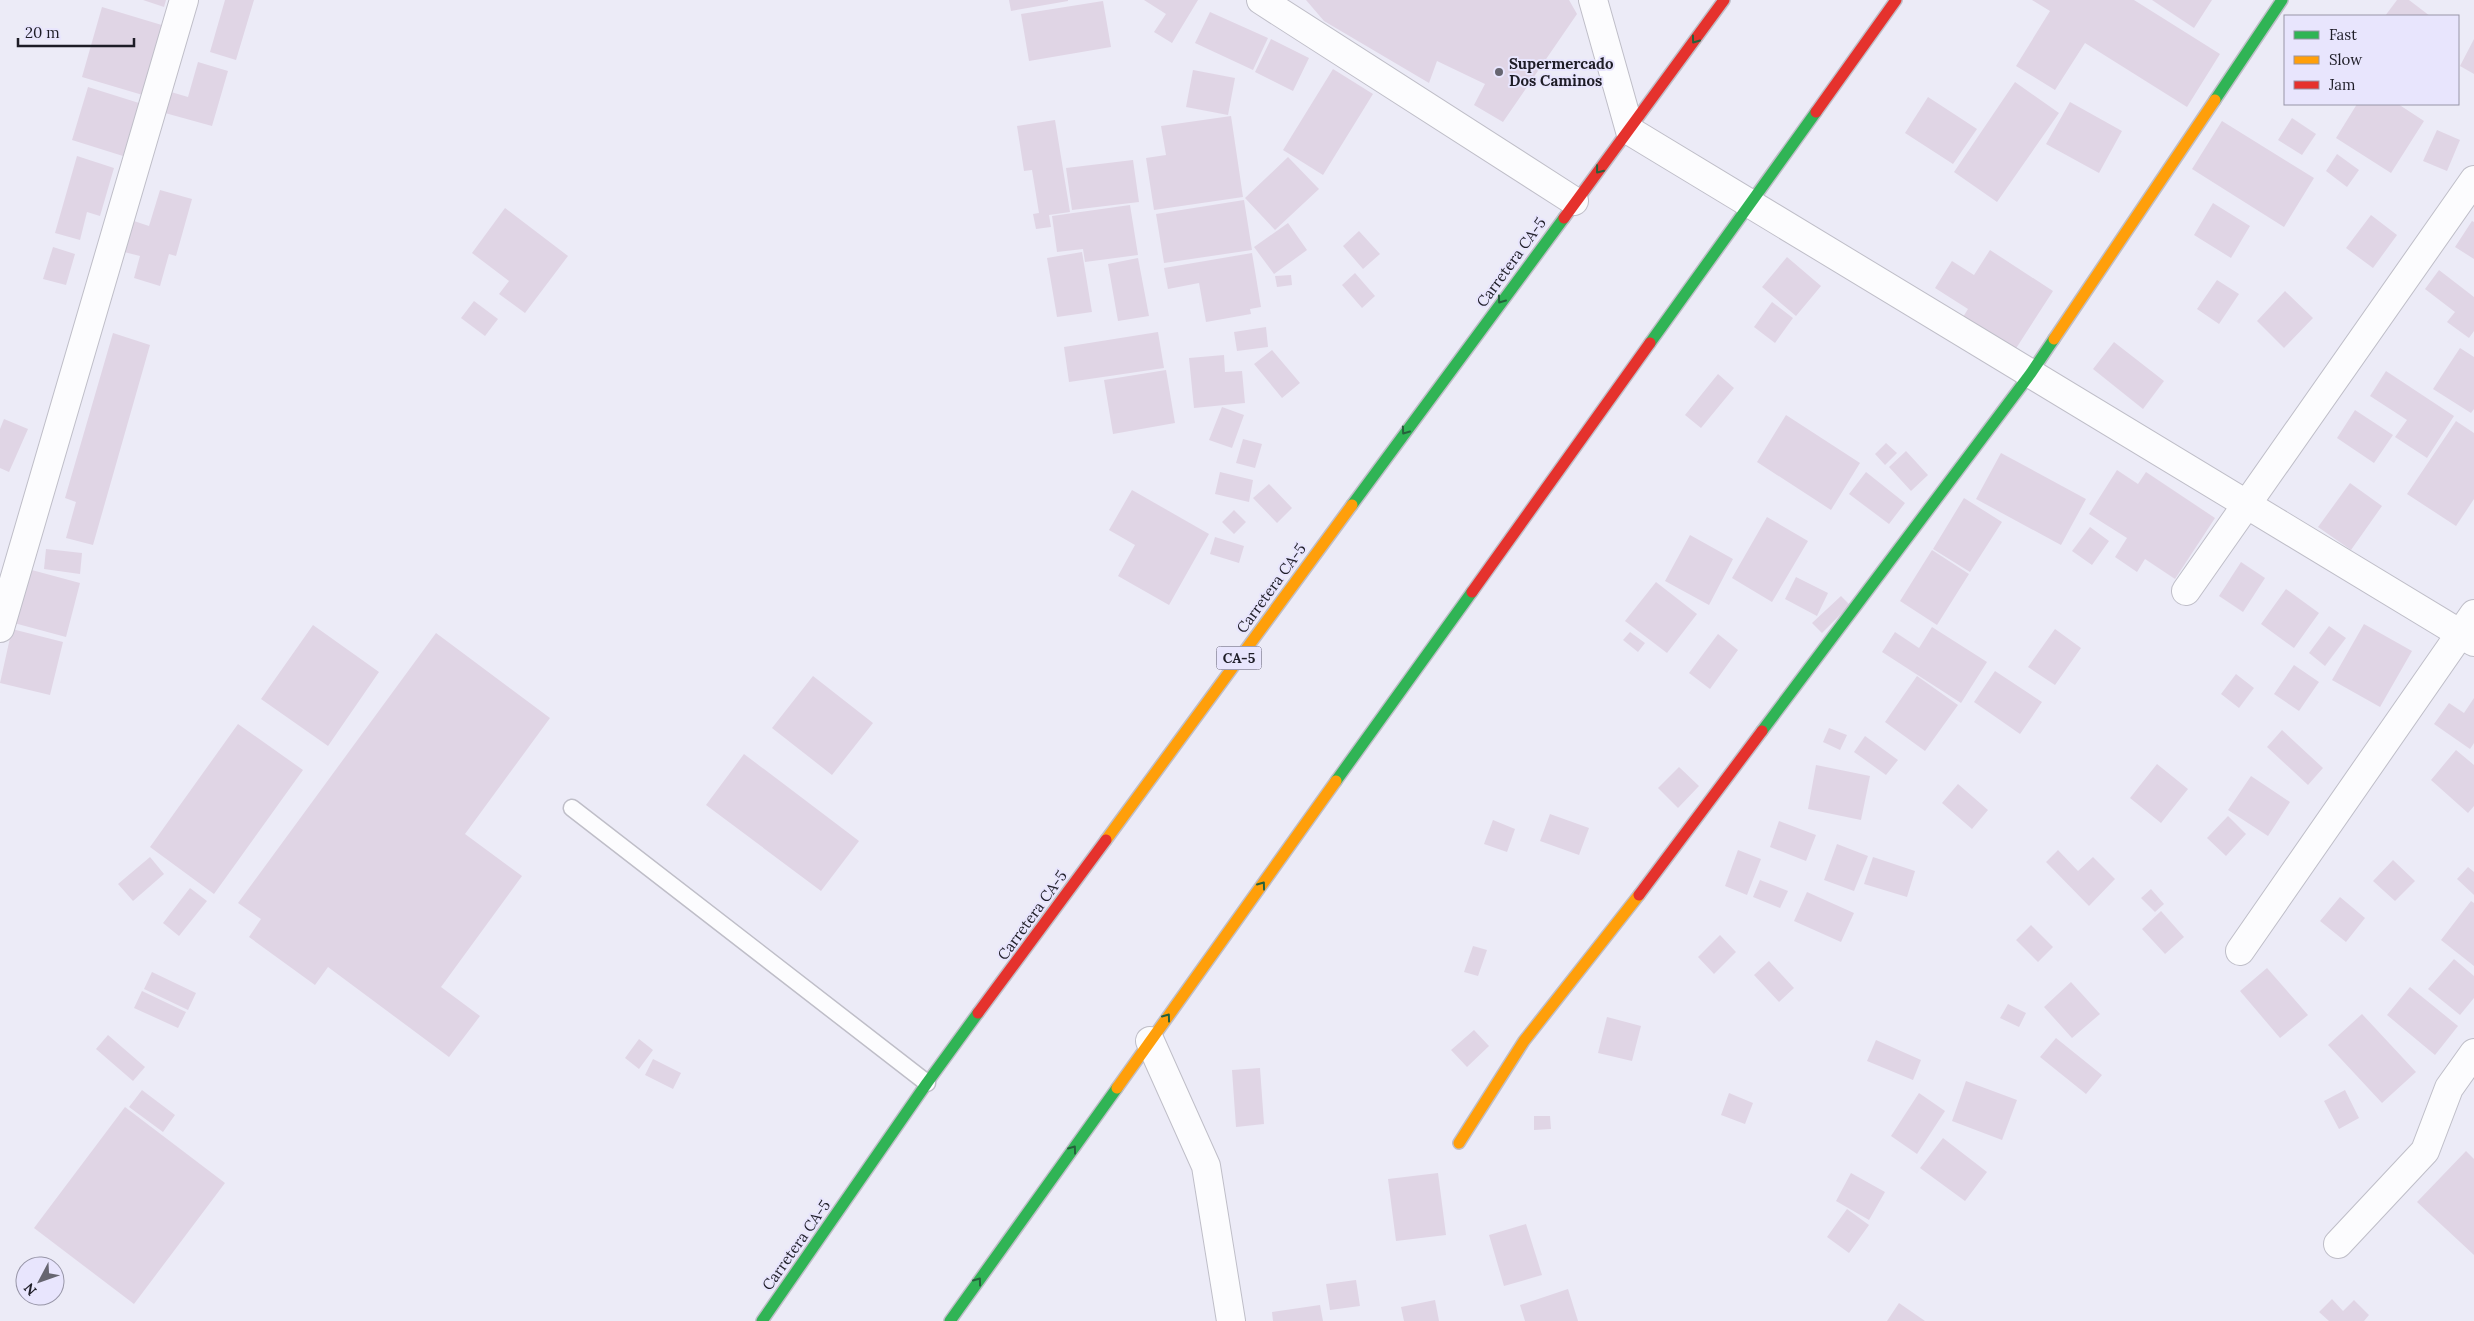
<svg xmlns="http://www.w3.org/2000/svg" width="2474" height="1321" font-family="Lora,serif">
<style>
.building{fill:#e0d5e5}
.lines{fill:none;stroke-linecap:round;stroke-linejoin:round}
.lane-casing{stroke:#bfbec8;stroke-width:19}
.street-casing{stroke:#bfbec8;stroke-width:30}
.fast-casing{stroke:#bfbec8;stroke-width:14}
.slow-casing{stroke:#bfbec8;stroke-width:14}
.jam-casing{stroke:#bfbec8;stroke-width:14}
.lane{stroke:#fcfcfe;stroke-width:16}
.street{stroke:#fcfcfe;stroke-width:28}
.fast{stroke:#30b455;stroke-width:11}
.slow{stroke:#ff9f0a;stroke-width:11}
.jam{stroke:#e5322d;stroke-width:11}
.oneway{stroke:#26613c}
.poi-dot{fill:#666570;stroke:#e8e5fd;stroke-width:2}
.labels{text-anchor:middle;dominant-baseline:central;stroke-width:4;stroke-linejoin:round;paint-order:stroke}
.shield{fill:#e8e5fd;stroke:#5b5967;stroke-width:1}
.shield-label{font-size:14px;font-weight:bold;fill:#1e1d27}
.poi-label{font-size:15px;font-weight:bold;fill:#1e1d27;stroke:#e8e5fd;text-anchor:start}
.street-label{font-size:15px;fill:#1e1d27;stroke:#e8e5fd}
</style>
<rect width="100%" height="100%" fill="#ecebf7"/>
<path class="building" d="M 143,0 L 166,0 L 164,7 Z
M 225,0 L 254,0 L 236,60 L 210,52 Z
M 1009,0 L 1068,0 L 1068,1 L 1011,11 Z
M 1144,0 L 1198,0 L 1172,43 L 1154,32 L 1166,14 Z
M 1306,0 L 1569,0 L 1577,14 L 1503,122 L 1474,105 L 1485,84 L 1437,61 L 1429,83 L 1324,21 Z
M 2032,0 L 2134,0 L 2220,54 L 2187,107 L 2085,43 L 2055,90 L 2016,66 L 2050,11 Z
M 2152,0 L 2212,0 L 2194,28 Z
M 2397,0 L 2409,0 L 2430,16 L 2385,16 Z
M 1103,1 L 1111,47 L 1029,61 L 1021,14 Z
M 102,7 L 165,26 L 146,96 L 82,77 Z
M 1210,12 L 1268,38 L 1253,70 L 1195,43 Z
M 1271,39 L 1309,58 L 1293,91 L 1255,72 Z
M 2474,39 L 2474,74 L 2460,66 Z
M 198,62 L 228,71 L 212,126 L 165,113 L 171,92 L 188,97 Z
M 1333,69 L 1373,94 L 1323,175 L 1283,150 Z
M 1193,70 L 1235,78 L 1228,115 L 1186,107 Z
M 2015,82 L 2059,113 L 1997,202 L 1954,172 Z
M 88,87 L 139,103 L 123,156 L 72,140 Z
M 1928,97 L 1977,129 L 1953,164 L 1905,133 Z
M 2070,102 L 2122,131 L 2099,173 L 2046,144 Z
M 2357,104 L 2398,104 L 2424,121 L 2391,173 L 2336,138 Z
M 1231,116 L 1243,197 L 1154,210 L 1146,158 L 1166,155 L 1161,126 Z
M 2292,118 L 2316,134 L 2302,155 L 2278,140 Z
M 1055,120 L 1070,212 L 1049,215 L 1051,227 L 1036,229 L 1033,214 L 1039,213 L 1032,170 L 1024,171 L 1017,126 Z
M 2222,121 L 2314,178 L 2284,227 L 2192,169 Z
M 2437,130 L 2460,140 L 2447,171 L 2423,161 Z
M 2337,154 L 2359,170 L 2347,187 L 2326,171 Z
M 77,156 L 114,168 L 100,216 L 87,212 L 80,240 L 55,233 Z
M 1288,157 L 1319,189 L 1275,230 L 1245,198 Z
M 1133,160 L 1139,202 L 1072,210 L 1066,168 Z
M 160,190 L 192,199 L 176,256 L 169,254 L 160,286 L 134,278 L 140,256 L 124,252 L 134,221 L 149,226 Z
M 1244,200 L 1252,250 L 1164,263 L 1156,214 Z
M 2213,203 L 2250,226 L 2231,258 L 2194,235 Z
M 1130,205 L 1138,255 L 1085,262 L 1083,249 L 1057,252 L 1052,216 Z
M 505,208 L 568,256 L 525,313 L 499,294 L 509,281 L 472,253 Z
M 2371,215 L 2397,235 L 2373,268 L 2346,248 Z
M 2472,221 L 2474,222 L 2474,259 L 2455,247 Z
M 1288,223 L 1307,250 L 1274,274 L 1254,247 Z
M 1359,231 L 1380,254 L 1363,269 L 1343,246 Z
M 53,247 L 75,254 L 66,285 L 43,279 Z
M 1990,250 L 2053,291 L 2015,350 L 1963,317 L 1968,309 L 1935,288 L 1952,261 L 1974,275 Z
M 1082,252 L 1092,312 L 1057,317 L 1047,258 Z
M 1252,253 L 1261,307 L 1250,309 L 1251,314 L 1206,322 L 1199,283 L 1168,289 L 1164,268 Z
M 1787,257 L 1821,286 L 1796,316 L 1762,287 Z
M 1138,258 L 1149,316 L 1118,321 L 1108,264 Z
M 2439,270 L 2474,297 L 2474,331 L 2469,338 L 2447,322 L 2455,312 L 2425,289 Z
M 1355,273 L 1375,296 L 1362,308 L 1342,285 Z
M 1291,275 L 1292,285 L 1277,287 L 1275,276 Z
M 2217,280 L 2239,294 L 2219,324 L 2197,309 Z
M 2285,291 L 2313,318 L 2284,348 L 2257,321 Z
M 474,301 L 498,319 L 485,336 L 461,318 Z
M 1772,302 L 1793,318 L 1775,343 L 1754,327 Z
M 1266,327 L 1268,347 L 1237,351 L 1234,332 Z
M 1158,332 L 1164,368 L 1069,382 L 1064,347 Z
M 113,333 L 150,345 L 93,545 L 66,538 L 76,502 L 65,498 Z
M 2114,342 L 2164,381 L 2143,409 L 2093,369 Z
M 2460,348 L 2474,357 L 2474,409 L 2471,413 L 2433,389 Z
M 1272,350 L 1300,383 L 1282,398 L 1254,364 Z
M 1224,355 L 1225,372 L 1242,371 L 1245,403 L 1194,408 L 1189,358 Z
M 1166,370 L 1175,423 L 1113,434 L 1104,380 Z
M 2386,371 L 2454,416 L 2427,458 L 2395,437 L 2407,420 L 2370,396 Z
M 1718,374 L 1734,388 L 1701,428 L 1685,415 Z
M 1222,407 L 1244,415 L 1232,448 L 1209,440 Z
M 2355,410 L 2393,435 L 2374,463 L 2337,438 Z
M 1786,415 L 1860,463 L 1831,510 L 1757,462 Z
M 4,419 L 28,429 L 9,472 L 0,468 L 0,429 Z
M 2456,421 L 2474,433 L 2474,499 L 2456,526 L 2407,494 Z
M 1243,439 L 1262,444 L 1255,468 L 1236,463 Z
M 1886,443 L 1897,453 L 1885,465 L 1875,454 Z
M 1906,451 L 1928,475 L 1911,491 L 1889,467 Z
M 2001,453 L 2086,499 L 2061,545 L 1976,499 Z
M 2117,470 L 2138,484 L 2146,472 L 2215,518 L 2175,579 L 2145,559 L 2137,572 L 2115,557 L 2127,538 L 2089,514 Z
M 1220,472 L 1253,480 L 1249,502 L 1215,494 Z
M 1866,472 L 1905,503 L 1889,524 L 1849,494 Z
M 2350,483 L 2382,506 L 2351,550 L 2318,527 Z
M 1269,484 L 1292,508 L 1277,523 L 1253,498 Z
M 1132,490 L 1209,534 L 1169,605 L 1118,576 L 1135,545 L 1109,530 Z
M 1964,498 L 2002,522 L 1970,572 L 1933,549 Z
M 1234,510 L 1246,522 L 1234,534 L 1222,522 Z
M 1767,517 L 1808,541 L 1772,602 L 1732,578 Z
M 2090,527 L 2109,541 L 2092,565 L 2072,551 Z
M 1690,535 L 1733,559 L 1709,605 L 1665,581 Z
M 1215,537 L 1244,546 L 1239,563 L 1210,554 Z
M 46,549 L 82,553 L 80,574 L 44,569 Z
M 1932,550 L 1969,574 L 1937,625 L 1900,601 Z
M 2241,562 L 2265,578 L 2243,612 L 2219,596 Z
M 28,569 L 80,583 L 66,637 L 14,623 Z
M 1796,577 L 1828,593 L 1817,616 L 1785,599 Z
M 1656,582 L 1697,614 L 1667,653 L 1625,621 Z
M 2286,589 L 2319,613 L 2294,648 L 2261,624 Z
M 1841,596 L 1850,605 L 1822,633 L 1812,623 Z
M 2364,624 L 2412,651 L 2380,707 L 2332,680 Z
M 313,625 L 379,672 L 328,746 L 261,699 Z
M 2329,626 L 2346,638 L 2325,666 L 2309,653 Z
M 1932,627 L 1987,662 L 1961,703 L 1882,652 L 1895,632 L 1919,648 Z
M 12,629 L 63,642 L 50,695 L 0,683 Z
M 2055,629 L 2081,648 L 2055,685 L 2028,667 Z
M 1630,632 L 1645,643 L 1638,652 L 1623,640 Z
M 436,633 L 550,718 L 465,834 L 522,876 L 441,987 L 480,1016 L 449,1057 L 328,967 L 315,985 L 249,937 L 261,919 L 238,903 Z
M 1718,634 L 1738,650 L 1710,689 L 1689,673 Z
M 2294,665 L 2319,682 L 2299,711 L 2274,694 Z
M 1995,671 L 2042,702 L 2020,734 L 1974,702 Z
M 2236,674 L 2254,688 L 2239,708 L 2221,694 Z
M 813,676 L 873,723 L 832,775 L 772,728 Z
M 1917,676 L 1958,705 L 1925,751 L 1885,722 Z
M 2474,698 L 2474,743 L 2470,749 L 2434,724 L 2449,703 L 2464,713 Z
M 238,724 L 303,770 L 214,894 L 150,847 Z
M 1829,728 L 1847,735 L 1840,750 L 1823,742 Z
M 2282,730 L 2323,768 L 2308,785 L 2267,747 Z
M 1865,736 L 1898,760 L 1886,775 L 1854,752 Z
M 2456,750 L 2474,765 L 2474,806 L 2468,813 L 2431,780 Z
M 744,754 L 859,841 L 821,891 L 706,805 Z
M 2157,764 L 2188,789 L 2161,823 L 2130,798 Z
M 1816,765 L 1870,776 L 1861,820 L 1808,809 Z
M 1679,767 L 1699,786 L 1678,808 L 1658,788 Z
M 2251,776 L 2290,802 L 2268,836 L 2228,810 Z
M 1958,784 L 1988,810 L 1972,829 L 1942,803 Z
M 1550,814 L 1589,828 L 1579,855 L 1540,841 Z
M 2228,816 L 2246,834 L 2226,856 L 2207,838 Z
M 1493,820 L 1515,829 L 1507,852 L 1484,844 Z
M 1779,821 L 1816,835 L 1806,861 L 1770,847 Z
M 1837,844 L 1868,856 L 1854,891 L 1824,880 Z
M 1738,850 L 1761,859 L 1747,895 L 1725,886 Z
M 2058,850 L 2078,871 L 2093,857 L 2115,879 L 2089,906 L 2046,862 Z
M 150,857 L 164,874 L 133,901 L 118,884 Z
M 1873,857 L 1915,871 L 1907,897 L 1864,884 Z
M 2393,860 L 2415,881 L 2395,901 L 2373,881 Z
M 2468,867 L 2474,872 L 2474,895 L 2457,879 Z
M 1760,880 L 1788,891 L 1780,908 L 1753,897 Z
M 190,888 L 207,901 L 179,936 L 163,923 Z
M 2151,889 L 2164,904 L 2155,912 L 2141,898 Z
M 1807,892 L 1854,913 L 1841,942 L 1794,921 Z
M 2340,897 L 2365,918 L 2346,942 L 2320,921 Z
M 2471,901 L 2474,903 L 2474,966 L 2441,940 Z
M 2161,911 L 2184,937 L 2165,954 L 2142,929 Z
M 2031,925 L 2053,947 L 2038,962 L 2016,940 Z
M 1720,935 L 1736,952 L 1714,974 L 1698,957 Z
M 1473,946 L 1487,950 L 1478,976 L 1464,972 Z
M 2454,959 L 2474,976 L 2474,998 L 2460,1015 L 2428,989 Z
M 1769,961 L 1794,988 L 1779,1002 L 1754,975 Z
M 2267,968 L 2308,1015 L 2280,1038 L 2240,991 Z
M 152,972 L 196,993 L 188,1010 L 144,989 Z
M 2071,982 L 2100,1014 L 2072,1038 L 2044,1007 Z
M 2410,987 L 2458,1026 L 2435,1055 L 2387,1015 Z
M 142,991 L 186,1012 L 178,1028 L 134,1008 Z
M 2008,1004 L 2026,1013 L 2019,1027 L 2000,1018 Z
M 2362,1014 L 2416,1072 L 2382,1103 L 2328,1045 Z
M 1607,1017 L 1641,1026 L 1632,1061 L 1598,1053 Z
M 1474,1030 L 1489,1046 L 1467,1067 L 1451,1050 Z
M 108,1035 L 145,1067 L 133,1081 L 96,1049 Z
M 2056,1038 L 2102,1075 L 2086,1094 L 2040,1057 Z
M 639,1039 L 653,1050 L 639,1069 L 625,1058 Z
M 1876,1040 L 1921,1060 L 1913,1080 L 1867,1061 Z
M 653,1059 L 681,1073 L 673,1089 L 645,1075 Z
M 1260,1068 L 1264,1124 L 1236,1127 L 1232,1070 Z
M 1966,1081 L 2017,1100 L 2002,1140 L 1952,1121 Z
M 142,1090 L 175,1115 L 163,1132 L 129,1107 Z
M 2345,1090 L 2359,1118 L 2339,1129 L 2324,1101 Z
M 1729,1093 L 1753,1103 L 1745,1124 L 1721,1115 Z
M 1919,1093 L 1945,1111 L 1917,1154 L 1891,1136 Z
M 125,1107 L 225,1183 L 134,1304 L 34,1228 Z
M 1534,1116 L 1550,1116 L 1551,1129 L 1534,1130 Z
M 1943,1138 L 1987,1172 L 1965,1201 L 1920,1168 Z
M 2466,1151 L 2474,1159 L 2474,1255 L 2417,1202 Z
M 1438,1173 L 1446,1235 L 1396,1241 L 1388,1179 Z
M 1851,1173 L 1885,1192 L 1869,1220 L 1836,1201 Z
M 1847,1209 L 1869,1225 L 1849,1253 L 1827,1237 Z
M 1526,1224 L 1542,1275 L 1504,1286 L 1489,1235 Z
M 1356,1280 L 1360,1306 L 1330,1310 L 1326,1284 Z
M 1568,1289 L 1578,1321 L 1525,1321 L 1520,1305 Z
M 2332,1299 L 2343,1311 L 2354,1300 L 2369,1315 L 2364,1321 L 2329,1321 L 2319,1312 Z
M 1435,1300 L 1439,1321 L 1404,1321 L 1401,1307 Z
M 1899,1303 L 1925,1321 L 1887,1321 Z
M 1320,1305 L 1323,1321 L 1273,1321 L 1272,1312 Z"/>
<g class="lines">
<g class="lane-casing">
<path id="lane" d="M 572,808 L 927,1083"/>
</g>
<g class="street-casing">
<path id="street" d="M 1261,0 L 1574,201
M 1593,0 L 1630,131 L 2474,642
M 2186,591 L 2474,180
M 0,628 L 184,0
M 2240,951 L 2474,614
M 1150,1041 L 1206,1166 L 1231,1321
M 2338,1244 L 2425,1151 L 2449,1088 L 2474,1053"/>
</g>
<g class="fast-casing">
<path id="fast" d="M 2215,100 L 2282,0
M 1650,343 L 1816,112
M 1352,505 L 1564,218
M 1762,731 L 2031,373 L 2054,339
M 1336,781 L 1472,592
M 762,1321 L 927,1083 L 978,1013
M 950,1321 L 1117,1088"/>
</g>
<g class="slow-casing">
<path id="slow" d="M 2054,339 L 2215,100
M 1106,840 L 1352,505
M 1117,1088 L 1336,781
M 1459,1143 L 1524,1041 L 1639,895"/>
</g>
<g class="jam-casing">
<path id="jam" d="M 1816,112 L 1896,0
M 1564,218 L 1724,0
M 1472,592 L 1650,343
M 1639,895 L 1762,731
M 978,1013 L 1106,840"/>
</g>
<use href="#lane" class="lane"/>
<use href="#street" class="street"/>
<use href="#fast" class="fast"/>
<use href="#slow" class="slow"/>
<use href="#jam" class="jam"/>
</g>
<defs><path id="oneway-chevron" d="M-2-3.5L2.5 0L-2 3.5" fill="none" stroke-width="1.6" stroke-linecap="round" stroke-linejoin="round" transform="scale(1.25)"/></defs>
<g class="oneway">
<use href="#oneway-chevron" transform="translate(1695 40) rotate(126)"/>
<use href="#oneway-chevron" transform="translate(1599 170) rotate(128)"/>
<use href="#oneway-chevron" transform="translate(1501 300) rotate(126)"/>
<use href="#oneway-chevron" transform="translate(1405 431) rotate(126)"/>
<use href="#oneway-chevron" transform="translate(1262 885) rotate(-54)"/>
<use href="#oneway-chevron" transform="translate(1167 1017) rotate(-54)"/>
<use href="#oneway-chevron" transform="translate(1073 1149) rotate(-54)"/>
<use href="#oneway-chevron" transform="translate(978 1281) rotate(-54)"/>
</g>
<circle class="poi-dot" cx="1499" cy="72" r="5"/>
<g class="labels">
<rect class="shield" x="1216.5" y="646.5" width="45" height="23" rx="4"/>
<g class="shield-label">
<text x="1239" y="658">CA-5</text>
</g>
<g class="poi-label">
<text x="1509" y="63">Supermercado<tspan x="1509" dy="17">Dos Caminos</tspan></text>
</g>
<g class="street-label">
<text transform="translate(1511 262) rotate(-54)">Carretera CA-5</text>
<text transform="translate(1271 588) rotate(-54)">Carretera CA-5</text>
<text transform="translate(1032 915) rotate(-54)">Carretera CA-5</text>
<text transform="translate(796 1245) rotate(-55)">Carretera CA-5</text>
</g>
</g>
<rect x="2284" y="15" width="175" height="90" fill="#e8e5fd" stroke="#9795a7"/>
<rect x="2294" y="31" width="25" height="8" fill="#30b455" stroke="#9795a7"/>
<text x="2329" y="40" font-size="15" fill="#1e1d27">Fast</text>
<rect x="2294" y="56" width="25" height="8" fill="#ff9f0a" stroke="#9795a7"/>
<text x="2329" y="65" font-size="15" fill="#1e1d27">Slow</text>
<rect x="2294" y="81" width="25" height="8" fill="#e5322d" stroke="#9795a7"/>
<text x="2329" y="90" font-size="15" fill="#1e1d27">Jam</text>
<g transform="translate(40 1281) rotate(229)"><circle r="24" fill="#e8e5fd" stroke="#9795a7"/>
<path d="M0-4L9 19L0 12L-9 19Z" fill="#666570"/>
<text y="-8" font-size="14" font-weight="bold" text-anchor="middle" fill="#1e1d27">N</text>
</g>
<path d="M18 38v8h116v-8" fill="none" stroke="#1e1d27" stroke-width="2.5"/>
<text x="25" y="38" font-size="15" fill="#1e1d27" stroke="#e8e5fd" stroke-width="4" paint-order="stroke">20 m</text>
</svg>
